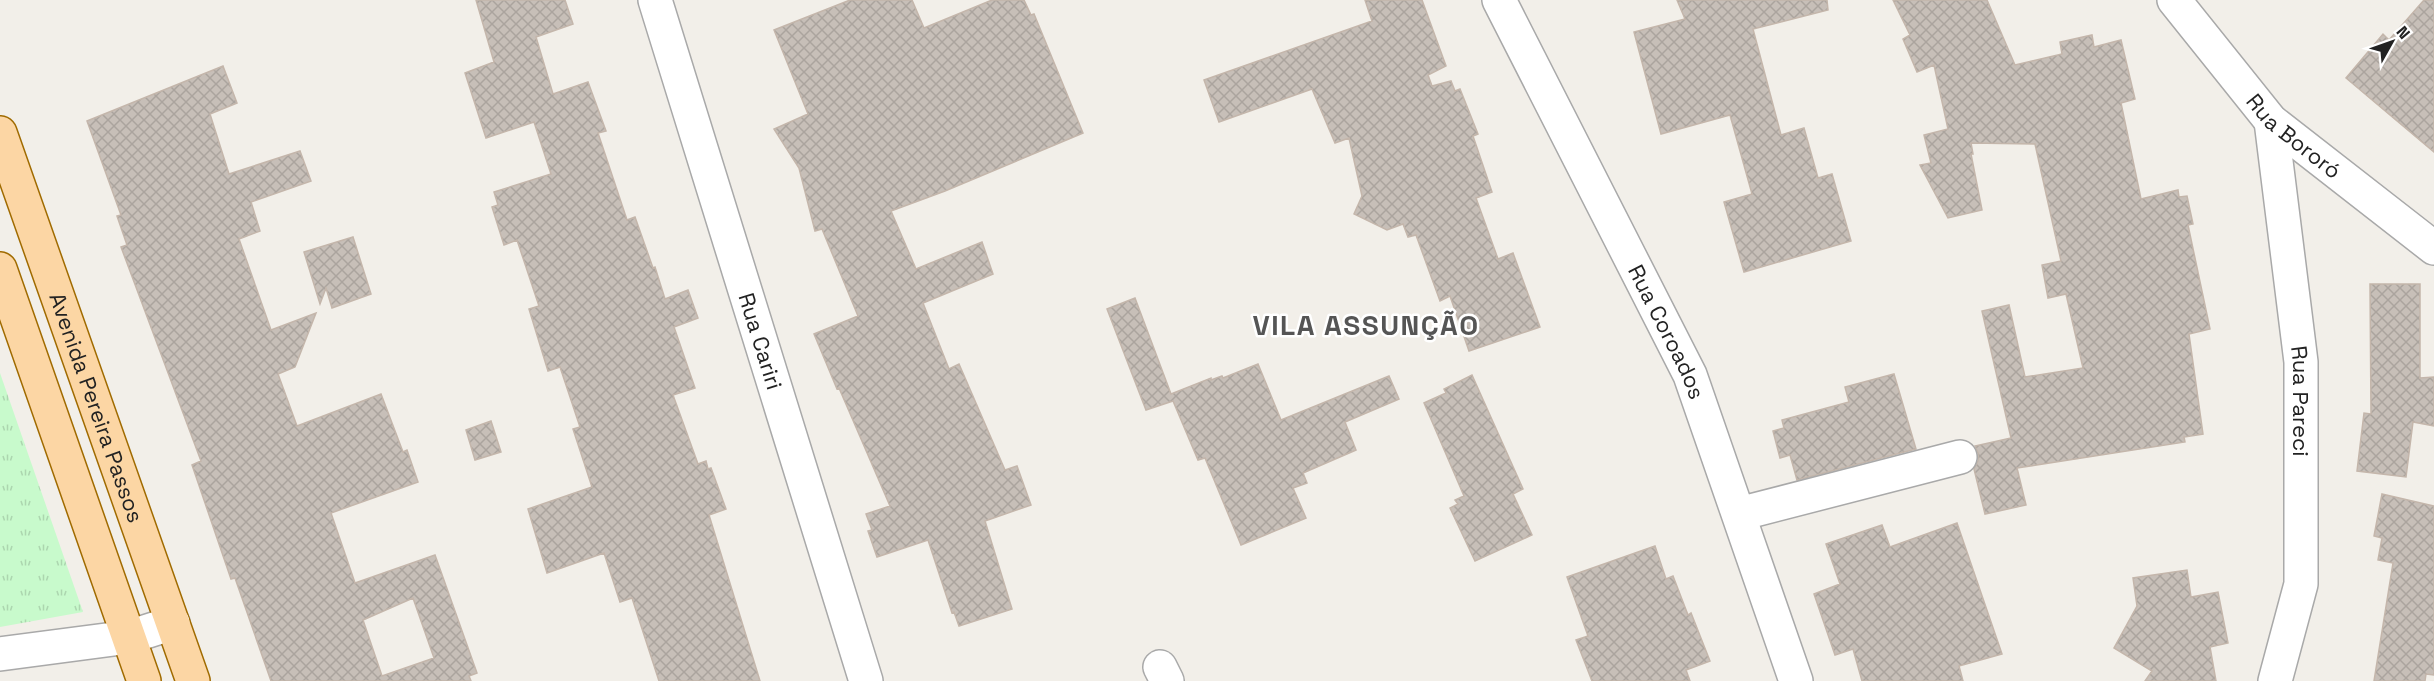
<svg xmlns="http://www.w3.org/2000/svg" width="2434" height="681" font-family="'Space Grotesk',sans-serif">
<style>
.park{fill:url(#park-tufts)}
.building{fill:url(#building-cross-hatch);stroke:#c4b6ab;stroke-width:1.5;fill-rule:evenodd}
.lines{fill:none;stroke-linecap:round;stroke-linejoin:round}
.minor-casing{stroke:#a9a9a9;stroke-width:36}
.major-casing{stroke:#a06b00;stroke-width:36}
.minor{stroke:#fff;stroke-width:33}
.major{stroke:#fcd6a4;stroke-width:33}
.labels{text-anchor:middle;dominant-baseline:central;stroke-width:5;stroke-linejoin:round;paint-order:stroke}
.street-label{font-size:22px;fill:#222;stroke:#fff}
.district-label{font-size:28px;font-weight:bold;letter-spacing:1.5px;fill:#555;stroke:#fff}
</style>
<defs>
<pattern id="park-tufts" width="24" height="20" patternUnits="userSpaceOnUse" patternTransform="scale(1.5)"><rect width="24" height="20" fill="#c8facc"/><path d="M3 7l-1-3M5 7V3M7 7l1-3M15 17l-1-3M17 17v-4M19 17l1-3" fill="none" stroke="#acd6af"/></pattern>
<pattern id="building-cross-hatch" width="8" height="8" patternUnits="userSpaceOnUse" patternTransform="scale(1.5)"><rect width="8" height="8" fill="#c7bfb8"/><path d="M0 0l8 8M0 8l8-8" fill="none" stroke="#aba49e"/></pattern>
</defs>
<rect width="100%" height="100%" fill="#f2efe9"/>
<path class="park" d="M 0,373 L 83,612 L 0,627 Z"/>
<path class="building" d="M 476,0 L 565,0 L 573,24 L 536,37 L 553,94 L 588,82 L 606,131 L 598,133 L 627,220 L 635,217 L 653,268 L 655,267 L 665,299 L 688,290 L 698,318 L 674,327 L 695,388 L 673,395 L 698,464 L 706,461 L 708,469 L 711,468 L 726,509 L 709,515 L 760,681 L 659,681 L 632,598 L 620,602 L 604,553 L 547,573 L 528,509 L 592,487 L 573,429 L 580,427 L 560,367 L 548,371 L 529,309 L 539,306 L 517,240 L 504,245 L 492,207 L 498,205 L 494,192 L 551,174 L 534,122 L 486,138 L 465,73 L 494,62 Z
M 850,0 L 912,0 L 924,28 L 992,0 L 1024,0 L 1031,15 L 1034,14 L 1083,133 L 945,191 L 891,211 L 916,269 L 982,242 L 993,274 L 923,303 L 949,369 L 959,364 L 1005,470 L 1017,466 L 1031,505 L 985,521 L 1012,609 L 959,626 L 954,612 L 952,613 L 928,540 L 877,557 L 868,531 L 872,530 L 866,514 L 890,506 L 839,388 L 837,389 L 814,334 L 858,316 L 822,229 L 815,231 L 799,168 L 774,129 L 808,114 L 774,30 Z
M 1365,0 L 1422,0 L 1446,66 L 1428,75 L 1432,86 L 1451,81 L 1455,91 L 1460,89 L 1478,134 L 1473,136 L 1492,192 L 1476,198 L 1498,259 L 1513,253 L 1540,327 L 1469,351 L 1450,296 L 1440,301 L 1416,235 L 1408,237 L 1403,224 L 1387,230 L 1354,214 L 1362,196 L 1349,138 L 1335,143 L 1312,89 L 1219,122 L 1204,80 L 1372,21 Z
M 1677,0 L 1827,0 L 1828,10 L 1753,29 L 1781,135 L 1804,128 L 1818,178 L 1832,174 L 1851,241 L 1744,272 L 1724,202 L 1752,194 L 1730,115 L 1661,134 L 1634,32 L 1685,19 Z
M 1893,0 L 1987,0 L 2015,65 L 2062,54 L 2060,42 L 2092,35 L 2094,47 L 2121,40 L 2135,99 L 2121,103 L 2141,199 L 2178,190 L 2179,197 L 2187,196 L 2193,224 L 2188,225 L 2210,329 L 2189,334 L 2203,434 L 2184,437 L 2185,442 L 2017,468 L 2026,505 L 1985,514 L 1974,469 L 1978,461 L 1978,453 L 1975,446 L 2011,438 L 1982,311 L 2009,305 L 2025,377 L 2083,368 L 2066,294 L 2048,298 L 2042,265 L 2061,261 L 2035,144 L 1971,143 L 1973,154 L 1971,154 L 1982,210 L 1948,218 L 1920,165 L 1931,163 L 1924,135 L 1948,129 L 1934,65 L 1917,72 L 1903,39 L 1910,35 Z
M 2424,0 L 2434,0 L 2434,152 L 2346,78 L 2383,34 L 2389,40 Z
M 223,66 L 237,103 L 210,114 L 229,174 L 300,151 L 311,181 L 251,202 L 260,231 L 239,239 L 271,330 L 316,313 L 295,367 L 278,374 L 297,426 L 381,394 L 403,452 L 407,450 L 418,482 L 331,513 L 355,583 L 435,555 L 477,673 L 469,676 L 471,681 L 271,681 L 235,578 L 231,579 L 192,465 L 201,461 L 121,247 L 127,245 L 117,216 L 121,215 L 87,121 ZM 413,598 L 434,658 L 382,676 L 363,620 Z
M 353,237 L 371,294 L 332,308 L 326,288 L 320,304 L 304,252 Z
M 2370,284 L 2420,284 L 2420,378 L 2434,377 L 2434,426 L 2413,422 L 2406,477 L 2357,471 L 2364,413 L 2371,414 Z
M 1135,298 L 1171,394 L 1211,378 L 1211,380 L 1222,376 L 1223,378 L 1258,364 L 1281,420 L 1389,376 L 1399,399 L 1345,422 L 1356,450 L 1303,473 L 1307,483 L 1293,488 L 1306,518 L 1241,545 L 1205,458 L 1198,460 L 1173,401 L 1146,410 L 1107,309 Z
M 1894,374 L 1916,449 L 1797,480 L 1790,455 L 1780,458 L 1773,431 L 1784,428 L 1782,420 L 1849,402 L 1845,387 Z
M 1472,375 L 1523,489 L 1513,494 L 1532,535 L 1475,561 L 1450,508 L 1458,504 L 1455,500 L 1464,496 L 1424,403 L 1446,393 L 1444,389 Z
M 491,421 L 501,452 L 475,460 L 466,430 Z
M 2382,494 L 2434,506 L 2434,675 L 2426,674 L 2425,681 L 2374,681 L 2393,563 L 2378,560 L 2382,538 L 2374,536 Z
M 1957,523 L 2002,654 L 1959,666 L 1963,681 L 1862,681 L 1853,649 L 1835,655 L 1814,594 L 1840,584 L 1826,544 L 1882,525 L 1890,547 Z
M 1655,546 L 1666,579 L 1673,576 L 1688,615 L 1691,613 L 1710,661 L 1686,670 L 1690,681 L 1592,681 L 1576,640 L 1588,636 L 1567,577 Z
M 2187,570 L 2191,597 L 2218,592 L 2228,643 L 2210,647 L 2216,681 L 2145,681 L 2152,671 L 2114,648 L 2137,606 L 2133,578 Z"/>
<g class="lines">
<g class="minor-casing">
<g id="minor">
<path id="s1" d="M 655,0 L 866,681"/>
<path id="s2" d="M 1499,0 L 1690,375 L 1796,681"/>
<path id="s3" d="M 2174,0 L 2271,121 L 2434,248"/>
<path id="s4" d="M 2271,121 L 2301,362 L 2301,584 L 2275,681"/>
<path d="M 1739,514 L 1960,457"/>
<path d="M 0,654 L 129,637 L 173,623"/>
<path d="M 1160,667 L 1167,681"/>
</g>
</g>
<g class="major-casing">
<g id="major">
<path id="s5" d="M 0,133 L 193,681"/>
<path d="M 0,269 L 144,681"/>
</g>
</g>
<use href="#minor" class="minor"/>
<use href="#major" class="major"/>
</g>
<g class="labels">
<g class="street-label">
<text stroke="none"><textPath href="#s3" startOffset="182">Rua Bororó</textPath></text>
<text stroke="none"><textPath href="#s2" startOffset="372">Rua Coroados</textPath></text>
<text stroke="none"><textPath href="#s1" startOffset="357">Rua Cariri</textPath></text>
<text stroke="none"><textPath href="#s4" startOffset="282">Rua Pareci</textPath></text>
<text stroke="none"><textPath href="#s5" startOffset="291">Avenida Pereira Passos</textPath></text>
</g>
<g class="district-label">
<text x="1366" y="325">VILA ASSUNÇÃO</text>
</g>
</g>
<g transform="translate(2392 42) rotate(50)" stroke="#ffffff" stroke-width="4.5" paint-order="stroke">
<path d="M0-4.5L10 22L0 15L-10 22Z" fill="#222222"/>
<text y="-9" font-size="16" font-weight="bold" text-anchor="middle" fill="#222222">N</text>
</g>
</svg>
